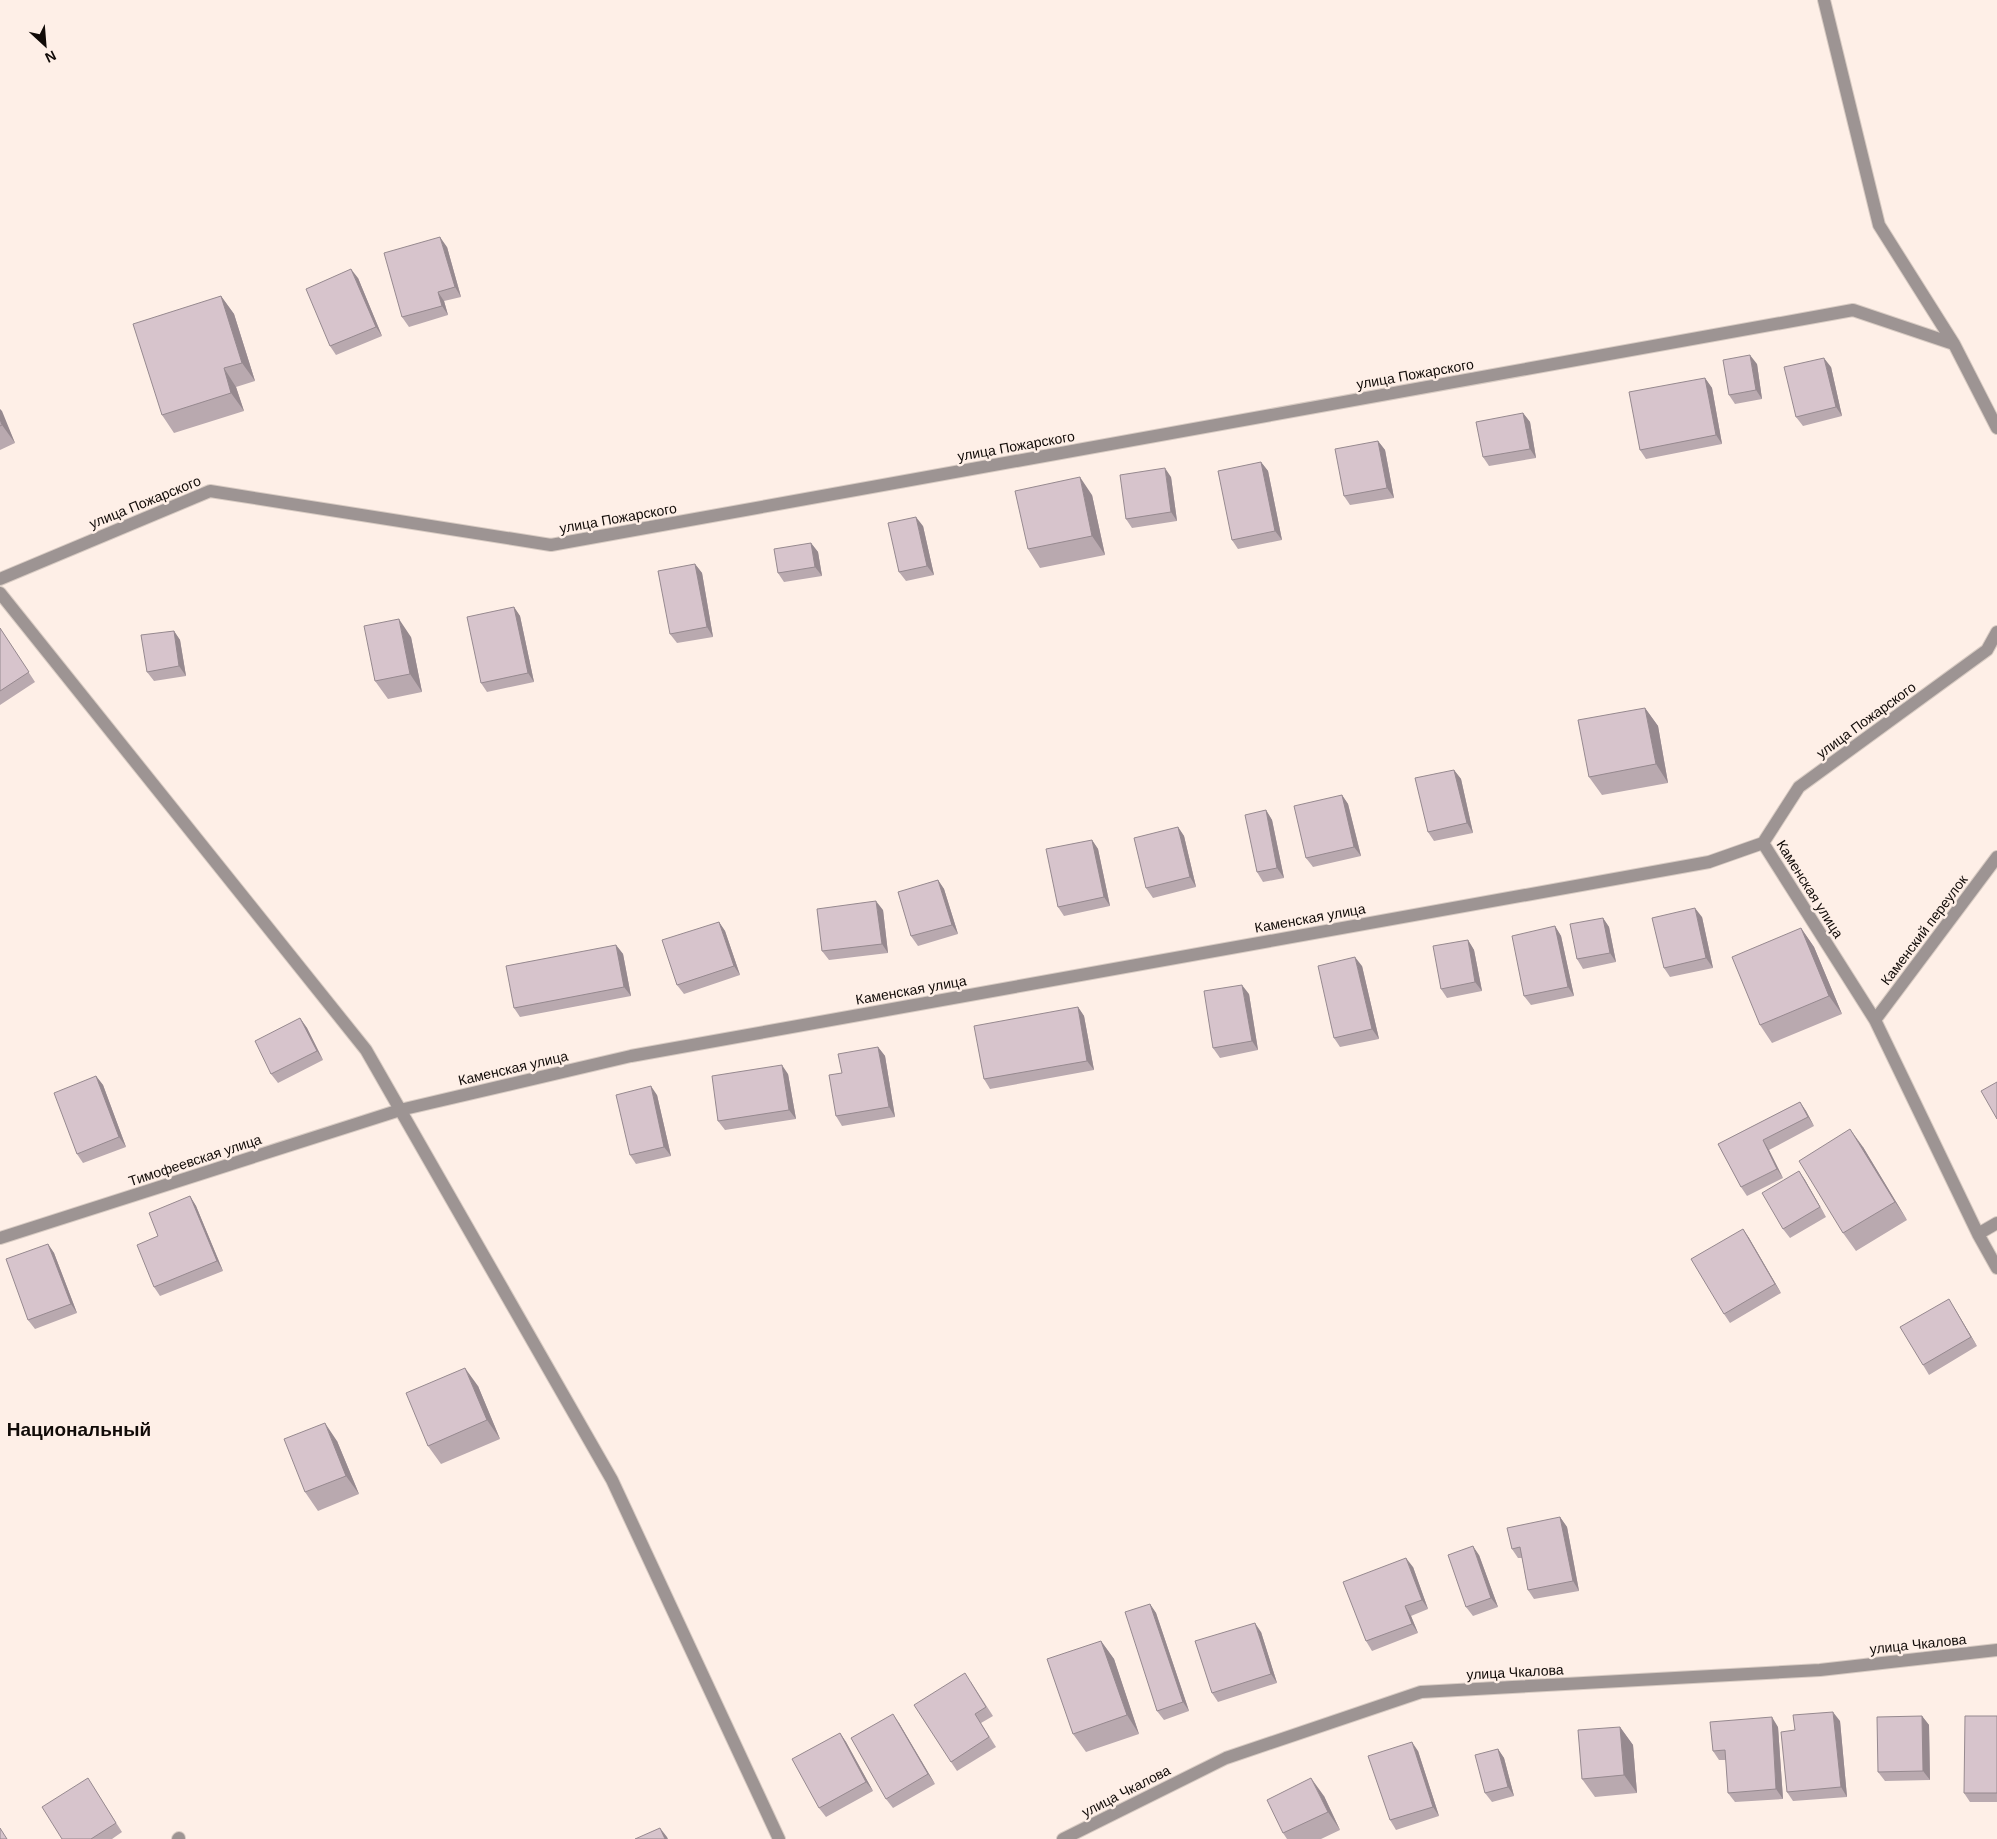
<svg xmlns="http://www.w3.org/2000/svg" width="1997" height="1839" font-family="Arial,sans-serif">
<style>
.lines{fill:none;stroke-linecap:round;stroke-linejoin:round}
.minor-casing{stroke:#d8cbc3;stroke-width:14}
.minor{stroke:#9d9493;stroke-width:12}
.wall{fill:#b9a9af}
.shaded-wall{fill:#96898f}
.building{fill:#d7c4cc;stroke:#96898f}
.labels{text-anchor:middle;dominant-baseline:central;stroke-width:5;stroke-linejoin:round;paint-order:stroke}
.street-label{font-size:14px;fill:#110b08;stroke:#feefe7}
.district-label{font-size:19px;font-weight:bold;fill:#110b08;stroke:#feefe7}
</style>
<rect width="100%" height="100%" fill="#feefe7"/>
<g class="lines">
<g class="minor-casing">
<path id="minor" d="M 1824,0 L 1879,225 L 1954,344
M 0,579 L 210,491 L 551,545 L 1853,310 L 1954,344 L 1997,428
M 0,593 L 366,1050 L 612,1480 L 779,1839
M 1763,843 L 1799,787 L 1987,650 L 1997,632
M 1875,1020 L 1997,857
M 1978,1234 L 1997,1268
M 0,1238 L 400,1110 L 631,1056 L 1709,862 L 1763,843 L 1875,1020 L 1978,1234 L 1997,1223
M 178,1839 L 179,1838
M 1063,1839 L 1226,1758 L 1421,1692 L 1820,1670 L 1997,1650"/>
</g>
<use href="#minor" class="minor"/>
</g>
<path class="wall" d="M 447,247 L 461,297 L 444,301 L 448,315 L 409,327 L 402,317 Z
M 358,278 L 382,336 L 336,355 L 330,346 Z
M 221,296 L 234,314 L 255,381 L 236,387 L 244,411 L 174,433 L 162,415 Z
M 1757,364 L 1762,399 L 1735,404 L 1729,395 Z
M 1831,367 L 1842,416 L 1803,426 L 1796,417 Z
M 1705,378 L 1712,388 L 1722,444 L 1646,459 L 1640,450 Z
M 0,409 L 15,443 L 0,450 Z
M 1523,413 L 1530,422 L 1536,458 L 1489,466 L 1483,457 Z
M 1378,441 L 1385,450 L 1394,498 L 1350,505 L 1344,496 Z
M 1261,462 L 1268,471 L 1282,540 L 1238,549 L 1232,540 Z
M 1171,477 L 1177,521 L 1132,528 L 1126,519 Z
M 1092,495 L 1105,555 L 1040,568 L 1028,549 Z
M 923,526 L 934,575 L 906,581 L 899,572 Z
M 811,543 L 818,552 L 822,576 L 784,582 L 778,573 Z
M 695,564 L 702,573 L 713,637 L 677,643 L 670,634 Z
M 514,607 L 520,616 L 534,682 L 487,692 L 481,683 Z
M 0,628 L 35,682 L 0,705 Z
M 174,631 L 180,640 L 186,676 L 154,681 L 147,672 Z
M 411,637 L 422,692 L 388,699 L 375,681 Z
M 1645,708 L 1658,726 L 1668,783 L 1602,795 L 1589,777 Z
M 1454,770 L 1461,779 L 1473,833 L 1434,841 L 1428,832 Z
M 1342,795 L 1348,804 L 1361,856 L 1313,867 L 1306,858 Z
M 1266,810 L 1272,820 L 1284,878 L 1263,882 L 1257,872 Z
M 1178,827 L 1184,836 L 1196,887 L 1153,898 L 1146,888 Z
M 1092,840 L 1098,849 L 1110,906 L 1064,916 L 1058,907 Z
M 938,880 L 944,889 L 958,934 L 918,946 L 911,936 Z
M 883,910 L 888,953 L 829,960 L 822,951 Z
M 1702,917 L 1713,968 L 1670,977 L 1664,968 Z
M 1603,918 L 1609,927 L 1616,962 L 1583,969 L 1577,959 Z
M 719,922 L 725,931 L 740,975 L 684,994 L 677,985 Z
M 1555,926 L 1561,936 L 1574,996 L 1531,1005 L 1524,996 Z
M 1801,928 L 1814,947 L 1842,1014 L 1772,1043 L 1760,1025 Z
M 1468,940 L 1474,950 L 1482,991 L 1447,998 L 1441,989 Z
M 616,945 L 623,954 L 631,996 L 520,1017 L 514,1008 Z
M 1362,966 L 1379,1039 L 1340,1047 L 1334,1038 Z
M 1249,994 L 1258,1050 L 1220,1058 L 1213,1048 Z
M 1078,1007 L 1084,1016 L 1094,1070 L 990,1089 L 984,1079 Z
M 300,1018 L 307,1028 L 323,1060 L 278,1083 L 271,1074 Z
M 878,1047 L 885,1056 L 895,1117 L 842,1126 L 836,1116 L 842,1073 Z
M 788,1074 L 796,1119 L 725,1130 L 718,1121 Z
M 96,1076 L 103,1085 L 126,1147 L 83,1163 L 77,1154 Z
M 657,1095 L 671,1156 L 636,1164 L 630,1155 Z
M 1800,1102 L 1806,1111 L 1814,1126 L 1769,1150 L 1783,1178 L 1747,1196 L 1741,1187 L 1718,1144 Z
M 1863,1147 L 1907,1220 L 1856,1251 L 1843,1233 Z
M 1799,1171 L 1805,1180 L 1826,1217 L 1790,1238 L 1783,1229 Z
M 190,1196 L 196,1206 L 223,1271 L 160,1296 L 154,1287 L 158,1236 Z
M 1743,1229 L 1749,1238 L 1781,1293 L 1730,1323 L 1724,1314 Z
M 48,1244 L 54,1253 L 77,1313 L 35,1329 L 28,1320 Z
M 1955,1309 L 1977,1346 L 1929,1375 L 1923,1365 Z
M 478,1386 L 500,1439 L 441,1464 L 428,1446 Z
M 337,1441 L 359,1494 L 318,1511 L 305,1492 Z
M 1560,1517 L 1567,1527 L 1579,1591 L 1534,1599 L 1528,1590 L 1522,1558 L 1518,1558 L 1512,1549 Z
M 1479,1555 L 1498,1607 L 1473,1616 L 1466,1607 Z
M 1413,1567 L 1428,1609 L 1411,1616 L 1418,1633 L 1372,1651 L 1366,1641 Z
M 1150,1604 L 1156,1613 L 1189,1711 L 1164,1720 L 1157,1711 Z
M 1261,1632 L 1277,1683 L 1218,1702 L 1212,1693 Z
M 1101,1641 L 1114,1659 L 1139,1734 L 1086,1752 L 1073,1734 Z
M 971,1682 L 993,1716 L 981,1723 L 996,1747 L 957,1771 L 951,1762 Z
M 1922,1716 L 1929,1725 L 1930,1780 L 1885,1781 L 1878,1772 Z
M 1997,1716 L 1997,1802 L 1970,1802 L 1964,1793 Z
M 1840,1721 L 1847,1797 L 1793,1801 L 1787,1792 L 1795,1730 Z
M 899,1723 L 935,1784 L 893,1808 L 886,1799 Z
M 1620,1727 L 1633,1745 L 1637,1793 L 1595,1797 L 1582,1779 Z
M 1778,1727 L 1783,1799 L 1735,1802 L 1728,1793 L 1726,1760 L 1719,1760 L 1713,1751 Z
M 840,1733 L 846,1742 L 873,1791 L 826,1817 L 819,1808 Z
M 1498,1749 L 1504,1758 L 1514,1796 L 1492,1802 L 1485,1793 Z
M 1418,1751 L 1439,1816 L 1396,1830 L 1390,1820 Z
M 94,1788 L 122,1832 L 112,1839 L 62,1839 Z
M 1324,1796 L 1340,1830 L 1321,1839 L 1287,1839 L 1283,1833 Z"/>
<path class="shaded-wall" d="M 440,237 L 447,247 L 461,297 L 455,287 Z
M 351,269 L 358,278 L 382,336 L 376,327 Z
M 438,292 L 444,301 L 448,315 L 442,306 Z
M 221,296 L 234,314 L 255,381 L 242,363 Z
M 1750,355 L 1757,364 L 1762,399 L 1756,390 Z
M 1824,358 L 1831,367 L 1842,416 L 1836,407 Z
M 224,368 L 236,387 L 244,411 L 231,393 Z
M 1705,378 L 1712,388 L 1722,444 L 1716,435 Z
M 0,409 L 2,411 L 15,443 L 2,425 L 0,419 Z
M 1523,413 L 1530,422 L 1536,458 L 1530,449 Z
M 1378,441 L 1385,450 L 1394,498 L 1387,488 Z
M 1261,462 L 1268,471 L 1282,540 L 1275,531 Z
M 1165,468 L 1171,477 L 1177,521 L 1171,512 Z
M 1080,477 L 1092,495 L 1105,555 L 1092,536 Z
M 916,517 L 923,526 L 934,575 L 927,566 Z
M 811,543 L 818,552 L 822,576 L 815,567 Z
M 695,564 L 702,573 L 713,637 L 707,627 Z
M 514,607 L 520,616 L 534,682 L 528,673 Z
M 399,619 L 411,637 L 422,692 L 410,674 Z
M 174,631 L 180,640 L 186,676 L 179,666 Z
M 1645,708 L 1658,726 L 1668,783 L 1656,764 Z
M 1454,770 L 1461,779 L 1473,833 L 1467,823 Z
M 1342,795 L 1348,804 L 1361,856 L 1354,847 Z
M 1266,810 L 1272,820 L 1284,878 L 1277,868 Z
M 1178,827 L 1184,836 L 1196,887 L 1190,877 Z
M 1092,840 L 1098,849 L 1110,906 L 1104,897 Z
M 938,880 L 944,889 L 958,934 L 952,925 Z
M 876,901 L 883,910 L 888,953 L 882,944 Z
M 1695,908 L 1702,917 L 1713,968 L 1706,958 Z
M 1603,918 L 1609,927 L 1616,962 L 1610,953 Z
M 719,922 L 725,931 L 740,975 L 734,966 Z
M 1555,926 L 1561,936 L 1574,996 L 1568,987 Z
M 1801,928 L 1814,947 L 1842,1014 L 1829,996 Z
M 1468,940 L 1474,950 L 1482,991 L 1475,982 Z
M 616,945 L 623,954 L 631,996 L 624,987 Z
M 1355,957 L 1362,966 L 1379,1039 L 1372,1029 Z
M 1242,985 L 1249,994 L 1258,1050 L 1252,1041 Z
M 1078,1007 L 1084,1016 L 1094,1070 L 1087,1061 Z
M 300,1018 L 307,1028 L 323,1060 L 317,1051 Z
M 878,1047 L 885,1056 L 895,1117 L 889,1107 Z
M 782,1065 L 788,1074 L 796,1119 L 789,1110 Z
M 96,1076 L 103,1085 L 126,1147 L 119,1137 Z
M 651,1086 L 657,1095 L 671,1156 L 664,1147 Z
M 1800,1102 L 1806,1111 L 1814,1126 L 1808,1117 Z
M 1850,1129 L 1863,1147 L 1907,1220 L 1895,1202 Z
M 1763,1140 L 1769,1150 L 1783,1178 L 1777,1169 Z
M 1799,1171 L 1805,1180 L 1826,1217 L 1820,1207 Z
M 190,1196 L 196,1206 L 223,1271 L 217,1261 Z
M 1743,1229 L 1749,1238 L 1781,1293 L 1775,1284 Z
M 48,1244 L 54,1253 L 77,1313 L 71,1304 Z
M 1949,1299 L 1955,1309 L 1977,1346 L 1971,1337 Z
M 465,1368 L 478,1386 L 500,1439 L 487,1420 Z
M 325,1423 L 337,1441 L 359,1494 L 346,1476 Z
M 1560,1517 L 1567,1527 L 1579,1591 L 1573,1581 Z
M 1473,1546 L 1479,1555 L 1498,1607 L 1491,1598 Z
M 1406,1558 L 1413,1567 L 1428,1609 L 1422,1600 Z
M 1150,1604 L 1156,1613 L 1189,1711 L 1183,1702 Z
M 1405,1606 L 1411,1616 L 1418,1633 L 1412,1624 Z
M 1255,1623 L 1261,1632 L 1277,1683 L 1271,1674 Z
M 1101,1641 L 1114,1659 L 1139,1734 L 1127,1715 Z
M 1833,1712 L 1840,1721 L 1847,1797 L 1841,1787 Z
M 893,1714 L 899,1723 L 935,1784 L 928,1774 Z
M 1922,1716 L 1929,1725 L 1930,1780 L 1923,1771 Z
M 1772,1717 L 1778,1727 L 1783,1799 L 1776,1789 Z
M 1620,1727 L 1633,1745 L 1637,1793 L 1624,1775 Z
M 840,1733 L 846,1742 L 873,1791 L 866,1782 Z
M 1412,1742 L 1418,1751 L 1439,1816 L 1433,1807 Z
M 1498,1749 L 1504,1758 L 1514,1796 L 1508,1787 Z
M 1311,1778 L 1324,1796 L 1340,1830 L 1328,1812 Z
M 660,1828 L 667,1837 L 668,1839 L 665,1839 Z"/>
<path class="building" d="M 440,237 L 455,287 L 438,292 L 442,306 L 402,317 L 384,253 Z
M 351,269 L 376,327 L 330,346 L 306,289 Z
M 221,296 L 242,363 L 224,368 L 231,393 L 162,415 L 133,324 Z
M 1750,355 L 1756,390 L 1729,395 L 1723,360 Z
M 1824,358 L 1836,407 L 1796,417 L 1784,367 Z
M 1705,378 L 1716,435 L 1640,450 L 1629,392 Z
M 1523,413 L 1530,449 L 1483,457 L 1476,422 Z
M 0,419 L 2,425 L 0,426 Z
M 1378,441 L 1387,488 L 1344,496 L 1335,449 Z
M 1261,462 L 1275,531 L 1232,540 L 1218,471 Z
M 1165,468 L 1171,512 L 1126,519 L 1120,475 Z
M 1080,477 L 1092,536 L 1028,549 L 1015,491 Z
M 916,517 L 927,566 L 899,572 L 888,523 Z
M 811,543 L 815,567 L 778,573 L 774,549 Z
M 695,564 L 707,627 L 670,634 L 658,571 Z
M 514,607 L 528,673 L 481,683 L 467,617 Z
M 399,619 L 410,674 L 375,681 L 364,626 Z
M 0,628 L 29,672 L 0,691 Z
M 174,631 L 179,666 L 147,672 L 141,635 Z
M 1645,708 L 1656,764 L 1589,777 L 1578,720 Z
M 1454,770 L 1467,823 L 1428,832 L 1415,778 Z
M 1342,795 L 1354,847 L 1306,858 L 1294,806 Z
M 1266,810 L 1277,868 L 1257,872 L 1245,815 Z
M 1178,827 L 1190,877 L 1146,888 L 1134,838 Z
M 1092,840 L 1104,897 L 1058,907 L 1046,849 Z
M 938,880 L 952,925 L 911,936 L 898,892 Z
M 876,901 L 882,944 L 822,951 L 817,909 Z
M 1695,908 L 1706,958 L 1664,968 L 1652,918 Z
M 1603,918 L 1610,953 L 1577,959 L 1570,924 Z
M 719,922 L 734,966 L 677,985 L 662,940 Z
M 1555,926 L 1568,987 L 1524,996 L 1512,936 Z
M 1801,928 L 1829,996 L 1760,1025 L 1732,957 Z
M 1468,940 L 1475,982 L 1441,989 L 1433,946 Z
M 616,945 L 624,987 L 514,1008 L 506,966 Z
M 1355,957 L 1372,1029 L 1334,1038 L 1318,966 Z
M 1242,985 L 1252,1041 L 1213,1048 L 1204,991 Z
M 1078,1007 L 1087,1061 L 984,1079 L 974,1026 Z
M 300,1018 L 317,1051 L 271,1074 L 255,1041 Z
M 878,1047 L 889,1107 L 836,1116 L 829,1075 L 842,1073 L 838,1054 Z
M 782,1065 L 789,1110 L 718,1121 L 712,1076 Z
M 96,1076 L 119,1137 L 77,1154 L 54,1093 Z
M 1997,1082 L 1997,1119 L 1981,1091 Z
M 651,1086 L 664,1147 L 630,1155 L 616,1095 Z
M 1800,1102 L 1808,1117 L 1763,1140 L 1777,1169 L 1741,1187 L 1718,1144 Z
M 1850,1129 L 1895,1202 L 1843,1233 L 1799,1161 Z
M 1799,1171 L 1820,1207 L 1783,1229 L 1762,1193 Z
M 190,1196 L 217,1261 L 154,1287 L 137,1245 L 158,1236 L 149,1213 Z
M 1743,1229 L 1775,1284 L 1724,1314 L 1691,1259 Z
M 48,1244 L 71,1304 L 28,1320 L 6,1259 Z
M 1949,1299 L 1971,1337 L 1923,1365 L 1900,1327 Z
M 465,1368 L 487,1420 L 428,1446 L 406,1393 Z
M 325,1423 L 346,1476 L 305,1492 L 284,1439 Z
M 1560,1517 L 1573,1581 L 1528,1590 L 1520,1547 L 1512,1549 L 1507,1528 Z
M 1473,1546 L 1491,1598 L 1466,1607 L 1448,1555 Z
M 1406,1558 L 1422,1600 L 1405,1606 L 1412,1624 L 1366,1641 L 1343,1582 Z
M 1150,1604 L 1183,1702 L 1157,1711 L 1125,1612 Z
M 1255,1623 L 1271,1674 L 1212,1693 L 1195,1641 Z
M 1101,1641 L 1127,1715 L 1073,1734 L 1047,1659 Z
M 965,1673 L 986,1707 L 975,1714 L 989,1737 L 951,1762 L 914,1705 Z
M 1833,1712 L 1841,1787 L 1787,1792 L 1781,1732 L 1795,1730 L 1793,1715 Z
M 893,1714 L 928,1774 L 886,1799 L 851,1738 Z
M 1922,1716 L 1923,1771 L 1878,1772 L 1877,1717 Z
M 1965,1716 L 1997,1716 L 1997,1793 L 1964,1793 Z
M 1772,1717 L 1776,1789 L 1728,1793 L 1725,1750 L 1713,1751 L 1710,1722 Z
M 1620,1727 L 1624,1775 L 1582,1779 L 1578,1730 Z
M 840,1733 L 866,1782 L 819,1808 L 792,1759 Z
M 1412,1742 L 1433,1807 L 1390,1820 L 1368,1756 Z
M 1498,1749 L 1508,1787 L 1485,1793 L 1475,1755 Z
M 88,1778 L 116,1823 L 91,1839 L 62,1839 L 42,1807 Z
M 1311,1778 L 1328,1812 L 1283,1833 L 1267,1800 Z
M 0,1828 L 7,1839 L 0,1839 Z
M 660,1828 L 665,1839 L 635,1839 Z"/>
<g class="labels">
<g class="street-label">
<text transform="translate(1415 374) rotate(-10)">улица Пожарского</text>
<text transform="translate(1016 446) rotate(-10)">улица Пожарского</text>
<text transform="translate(145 502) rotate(-22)">улица Пожарского</text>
<text transform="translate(618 518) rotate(-10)">улица Пожарского</text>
<text transform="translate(1866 720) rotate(-36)">улица Пожарского</text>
<text transform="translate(1810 889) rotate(58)">Каменская улица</text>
<text transform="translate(1310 918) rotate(-10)">Каменская улица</text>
<text transform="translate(1924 930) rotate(-53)">Каменский переулок</text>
<text transform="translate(911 990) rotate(-10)">Каменская улица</text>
<text transform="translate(513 1068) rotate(-13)">Каменская улица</text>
<text transform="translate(195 1160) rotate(-18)">Тимофеевская улица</text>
<text transform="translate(1918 1644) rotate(-6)">улица Чкалова</text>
<text transform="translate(1515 1672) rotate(-3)">улица Чкалова</text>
<text transform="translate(1126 1791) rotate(-27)">улица Чкалова</text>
</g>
<g class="district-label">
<text x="79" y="1429">Национальный</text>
</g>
</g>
<g transform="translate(45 45) rotate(154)" stroke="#feefe7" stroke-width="4" paint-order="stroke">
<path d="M0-4L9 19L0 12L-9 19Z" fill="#110b08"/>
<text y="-8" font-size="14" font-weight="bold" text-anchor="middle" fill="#110b08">N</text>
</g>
</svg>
